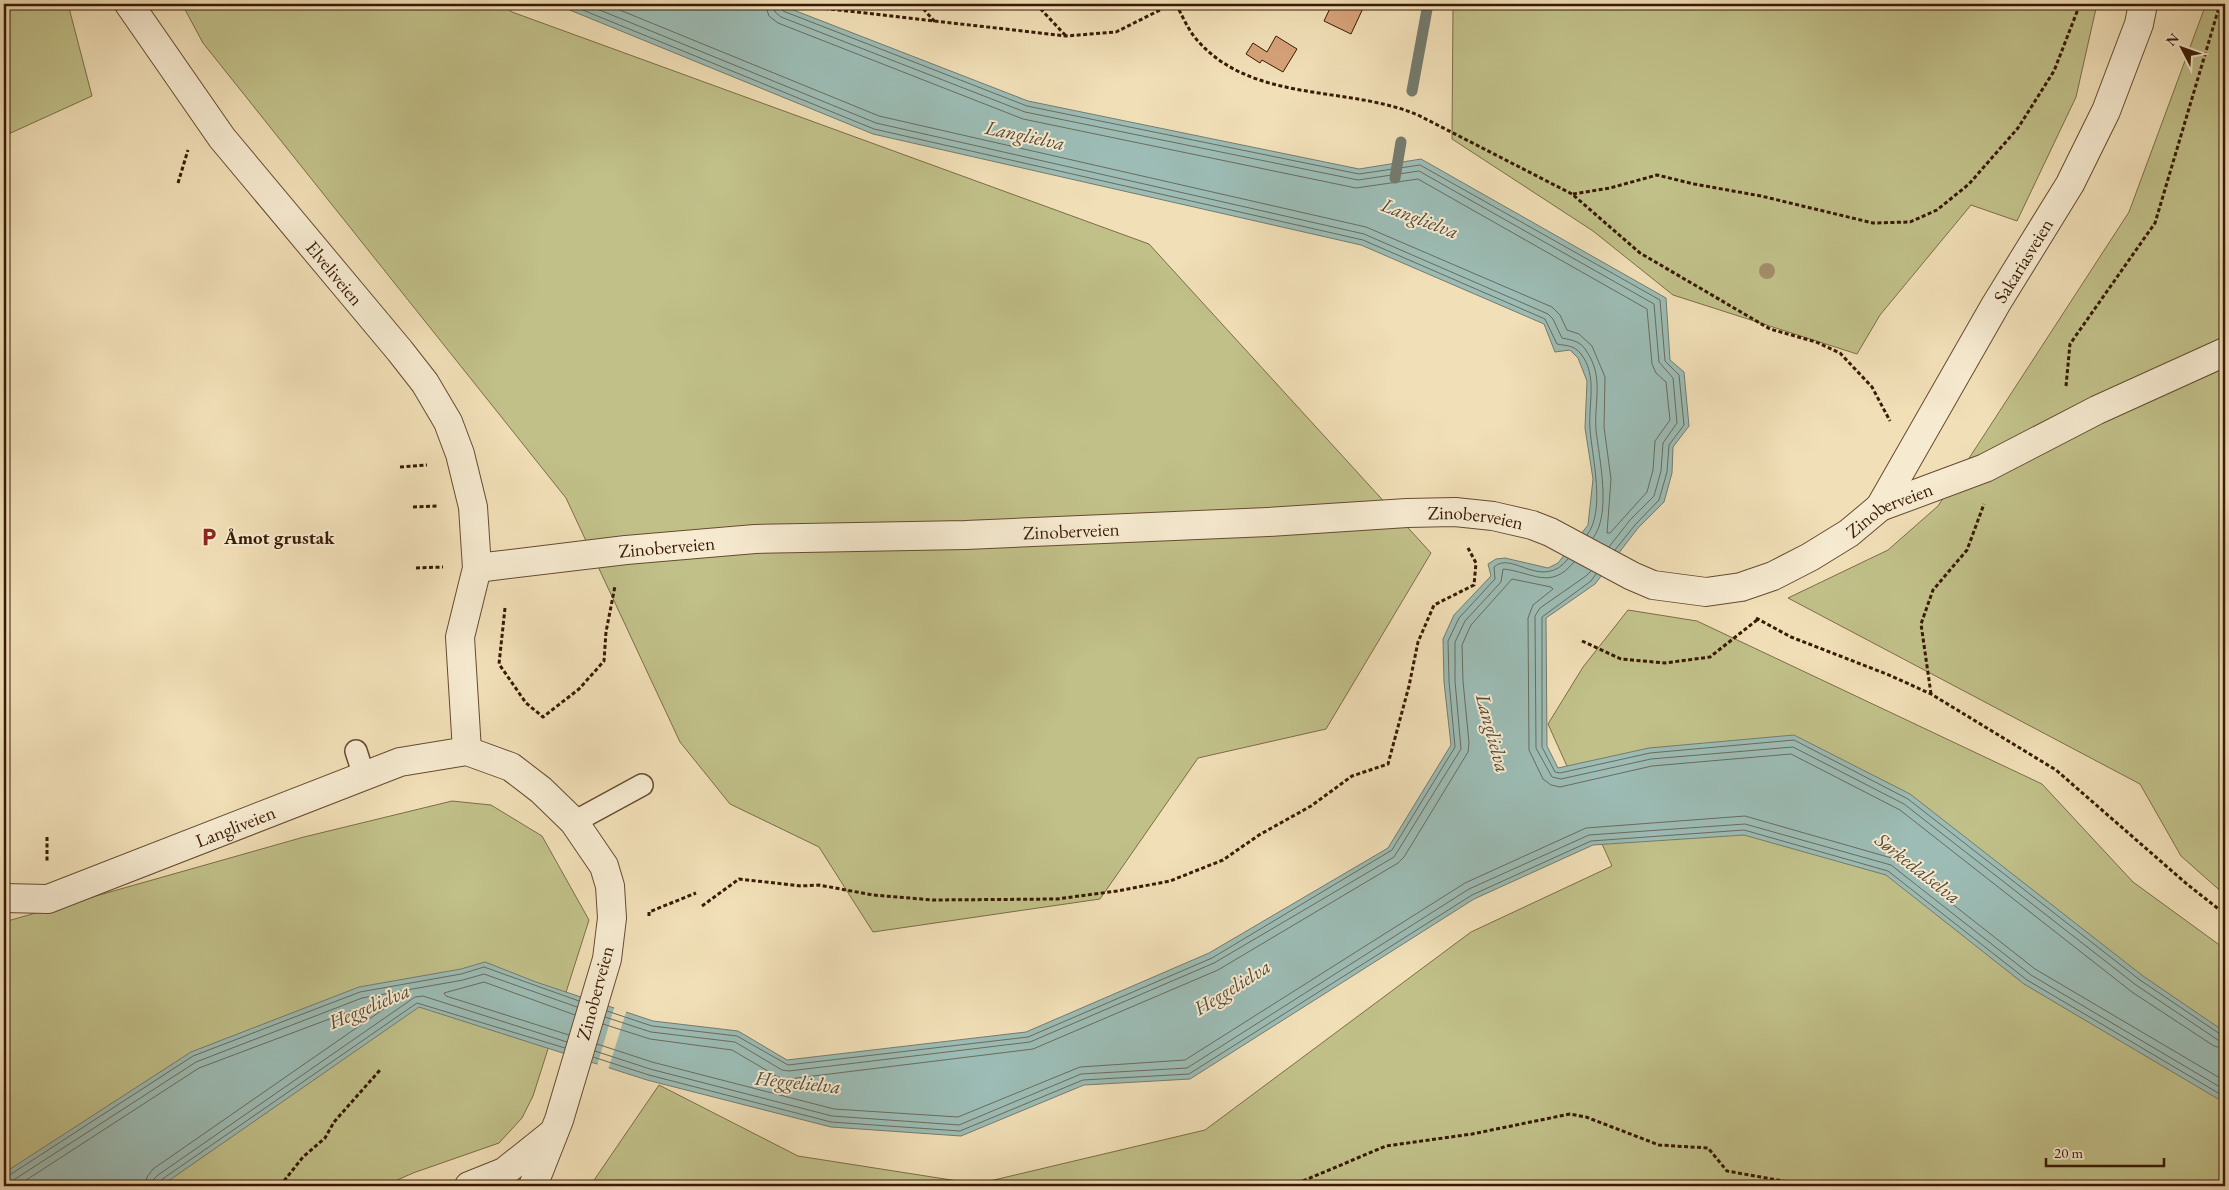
<svg xmlns="http://www.w3.org/2000/svg" width="2229" height="1190" font-family="'EB Garamond',serif">
<style>
.green{fill:#c1c089;stroke:#7c6d46}
.water{fill:#9cbcb5;stroke:#747b6e}
.pier{fill:#f1dfb7}
.lines{fill:none;stroke-linecap:round;stroke-linejoin:round}
.shore{stroke:#6a6b5c;stroke-width:1}
.stream{stroke:#747b6e;stroke-width:11}
.building{fill:#d6a279;stroke:#381a03}
.service-casing{stroke:#664b30;stroke-width:24}
.minor-casing{stroke:#664b30;stroke-width:30}
.path{stroke:#381a03;stroke-width:3;stroke-dasharray:4 2.5;stroke-linecap:butt}
.service{stroke:#f6ead0;stroke-width:21}
.minor{stroke:#f6ead0;stroke-width:28}
.tree{fill:#a28e6a}
.labels{text-anchor:middle;dominant-baseline:central;stroke-width:4;stroke-linejoin:round;paint-order:stroke}
.street-label{font-size:19px;fill:#381a03;stroke:#f6ead0}
.poi-label{font-size:19px;font-weight:bold;fill:#381a03;stroke:#f6ead0;text-anchor:start}
.water-label{font-size:20px;font-style:italic;fill:#564b38;stroke:#f6ead0}
</style>
<rect width="100%" height="100%" fill="#f1dfb7"/>
<filter id="stains"><feTurbulence type="fractalNoise" baseFrequency=".004" numOctaves="4"/><feColorMatrix values="0 0 0 0 .2 0 0 0 0 .09 0 0 0 0 .02 0 0 0 .5 -.17"/></filter>
<radialGradient id="worn" r=".72"><stop offset=".6" stop-color="#630" stop-opacity="0"/><stop offset="1" stop-color="#630" stop-opacity=".3"/></radialGradient>
<path class="green" d="M 4,4 L 68,4 L 92,96 L 4,136 Z
M 182,4 L 500,4 L 512,12 L 1149,244 L 1431,553 L 1326,729 L 1198,758 L 1100,899 L 873,932 L 819,847 L 730,804 L 680,742 L 566,498 L 203,43 Z
M 1453,4 L 2097,4 L 2076,97 L 2017,221 L 1971,205 L 1880,315 L 1857,354 L 1673,295 L 1593,231 L 1452,139 Z
M 2206,4 L 2225,4 L 2225,895 L 2181,856 L 2140,784 L 1788,598 L 1888,550 L 1938,506 L 2129,212 Z
M 1628,610 L 1697,621 L 2042,784 L 2133,882 L 2225,949 L 2225,1186 L 590,1186 L 659,1085 L 798,1156 L 977,1184 L 1205,1130 L 1471,932 L 1612,866 L 1548,724 L 1583,667 Z
M 452,801 L 491,805 L 542,836 L 589,920 L 533,1096 L 522,1118 L 499,1143 L 413,1173 L 384,1186 L 4,1186 L 4,922 L 304,837 Z"/>
<path class="water" d="M 555,4 L 778,4 L 1028,101 L 1359,169 L 1421,159 L 1666,298 L 1670,360 L 1684,372 L 1689,426 L 1673,447 L 1672,473 L 1664,502 L 1638,528 L 1595,584 L 1546,618 L 1547,746 L 1558,768 L 1649,748 L 1794,735 L 1910,794 L 2143,976 L 2225,1032 L 2225,1103 L 2024,984 L 1886,875 L 1744,835 L 1593,845 L 1474,899 L 1190,1079 L 1084,1085 L 961,1136 L 831,1127 L 647,1080 L 419,1007 L 161,1186 L 4,1186 L 4,1173 L 191,1052 L 359,987 L 461,969 L 485,962 L 536,982 L 653,1021 L 738,1031 L 787,1060 L 1026,1032 L 1209,953 L 1388,848 L 1451,745 L 1444,682 L 1443,639 L 1454,615 L 1491,576 L 1488,564 L 1496,559 L 1505,558 L 1548,568 L 1558,563 L 1588,525 L 1593,479 L 1585,428 L 1587,381 L 1578,358 L 1570,350 L 1555,352 L 1544,324 L 1361,245 L 873,134 Z"/>
<path class="pier" d="M 615,1005 L 627,1009 L 608,1070 L 597,1066 Z"/>
<g class="lines">
<path class="shore" d="M 568,4 L 874,129 L 1363,240 L 1545,319 L 1557,344 C 1567,346 1574,345 1581,354 C 1598,376 1588,404 1590,429 C 1592,457 1606,511 1587,535
M 585,4 L 876,123 L 1364,234 L 1548,314 L 1553,319 L 1562,338 C 1572,340 1581,341 1587,352 C 1604,377 1594,403 1596,430 C 1599,458 1612,514 1593,538
M 605,4 L 879,116 L 1366,227 L 1552,307 L 1560,315 L 1567,330 L 1579,334 L 1592,346 L 1605,377 L 1604,427 L 1611,479 L 1607,533 L 1610,533 L 1647,492 L 1653,470 L 1655,441 L 1670,420 L 1666,382 L 1656,373 L 1652,364 L 1647,309 L 1418,179 L 1356,188 L 1023,119 L 778,23 L 769,16 L 765,4
M 773,4 L 775,12 L 781,17 L 1025,112 L 1358,180 L 1419,171 L 1654,304 L 1659,362 L 1673,378 L 1677,423 L 1663,443 L 1661,471 L 1654,496 L 1630,520 L 1609,547
M 779,4 L 783,11 L 1027,106 L 1359,174 L 1420,165 L 1660,300 L 1665,361 L 1679,375 L 1684,425 L 1669,445 L 1667,472 L 1659,500 L 1635,525 L 1615,550
M 1591,571 L 1586,576 L 1540,608 L 1535,616 L 1536,748 L 1552,777 L 1561,779 L 1651,759 L 1793,747 L 1904,804 L 2136,985 L 2218,1040 L 2225,1042
M 1596,574 L 1591,581 L 1542,617 L 1542,747 L 1555,772 L 1560,773 L 1650,753 L 1794,740 L 1908,799 L 2140,980 L 2220,1034 L 2225,1035
M 607,1011 L 652,1026 L 737,1036 L 788,1065 L 1028,1037 L 1212,958 L 1392,850 L 1455,747 L 1449,681 L 1448,641 L 1459,618 L 1495,579 L 1494,567 C 1512,550 1542,592 1568,559
M 605,1017 L 651,1032 L 735,1042 L 782,1070 L 789,1071 L 1030,1042 L 1214,963 L 1394,857 L 1461,749 L 1455,681 L 1455,642 L 1465,621 L 1501,582 L 1503,569 C 1533,572 1550,591 1574,562
M 603,1024 L 650,1039 L 732,1050 L 778,1077 L 789,1079 L 1033,1049 L 1218,970 L 1398,863 L 1404,857 L 1468,752 L 1469,743 L 1463,681 L 1462,645 L 1471,625 L 1512,579 L 1551,587 L 1553,589 L 1533,605 L 1528,618 L 1529,750 L 1543,779 L 1551,785 L 1560,787 L 1652,766 L 1791,754 L 1900,810 L 2132,992 L 2214,1046 L 2225,1049
M 569,1035 L 446,996 L 444,993 L 484,982 L 575,1015
M 597,1044 L 652,1062 L 834,1109 L 958,1117 L 1080,1067 L 1185,1060 L 1465,883 L 1586,828 L 1745,816 L 1895,859 L 2035,969 L 2225,1081
M 595,1051 L 650,1069 L 832,1116 L 959,1125 L 1081,1074 L 1187,1068 L 1469,889 L 1589,835 L 1745,824 L 1891,865 L 2031,975 L 2225,1090
M 593,1057 L 649,1075 L 831,1122 L 960,1131 L 1083,1080 L 1189,1074 L 1472,895 L 1591,841 L 1744,830 L 1888,871 L 2027,980 L 2225,1097
M 4,1176 L 8,1176 L 193,1056 L 360,992 L 461,974 L 484,967 L 579,1001
M 4,1183 L 12,1181 L 196,1062 L 362,998 L 463,980 L 484,974 L 577,1007
M 17,1186 L 199,1068 L 364,1006 L 388,1002 L 388,1006 L 153,1169 L 147,1177 L 145,1186
M 152,1186 L 153,1180 L 158,1175 L 415,997 L 423,996 L 567,1042
M 159,1186 L 161,1180 L 417,1003 L 565,1048"/>
<path class="stream" d="M 1412,91 L 1428,4
M 1395,178 L 1401,142"/>
</g>
<path class="building" d="M 1332,4 L 1365,4 L 1351,34 L 1324,21 Z
M 1276,36 L 1297,49 L 1283,72 L 1262,60 L 1260,63 L 1246,54 L 1253,43 L 1267,52 Z"/>
<g class="lines">
<g class="service-casing">
<path id="service" d="M 356,751 L 364,776
M 574,822 L 642,785"/>
</g>
<g class="minor-casing">
<g id="minor">
<path id="s1" d="M 129,4 L 222,138 L 400,351 L 425,383 L 448,422 L 460,454 L 473,507 L 477,568 L 460,637 L 467,751"/>
<path id="s2" d="M 1880,507 L 1996,304 L 2070,184 L 2106,111 L 2139,24 L 2143,4"/>
<path id="s3" d="M 477,568 L 626,550 L 755,539 L 966,535 L 1268,522 L 1407,513 L 1455,512 L 1493,516 L 1532,525 L 1550,532 L 1632,576 L 1653,585 L 1706,592 L 1741,587 L 1773,576 L 1810,557 L 1849,533 L 1880,507 L 1985,468 L 2097,410 L 2225,352"/>
<path id="s4" d="M 4,898 L 48,899 L 400,762 L 467,751 L 511,767 L 541,790 L 574,822 L 604,866 L 610,886 L 612,918 L 607,959 L 559,1120 L 533,1186"/>
<path d="M 469,1186 L 504,1172 L 553,1133"/>
</g>
</g>
<path class="path" d="M 786,4 L 1066,36 L 1116,32 L 1172,4
M 919,4 L 935,22
M 1036,4 L 1066,36
M 1176,4 C 1182,15 1188,30 1197,40 C 1253,104 1347,85 1418,115 L 1572,194 L 1640,253 L 1770,329 L 1816,342 L 1840,353 L 1872,387 L 1890,421
M 178,183 L 188,150
M 1573,194 L 1610,188 L 1657,175 L 1694,184 L 1761,196 L 1873,223 L 1910,222 L 1937,210 L 1969,184 L 2018,128 L 2054,71 L 2080,4
M 2066,386 L 2070,344 L 2155,223 L 2220,4
M 400,467 L 427,465
M 413,507 L 438,506
M 416,568 L 443,567
M 505,608 L 499,664 L 526,703 L 543,717 L 579,689 L 604,661 L 606,632 L 615,586
M 1756,618 L 1791,637 L 1889,675 L 1931,694 L 2056,770 L 2188,885 L 2225,914
M 1582,641 L 1621,659 L 1665,663 L 1710,657 L 1757,620
M 1931,694 L 1921,624 L 1933,590 L 1967,550 L 1984,504
M 47,837 L 47,863
M 702,906 L 739,879 L 801,886 L 819,885 L 873,895 L 933,900 L 1057,899 L 1117,891 L 1170,881 L 1223,860 L 1259,835 L 1311,806 L 1352,776 L 1388,764 L 1409,686 L 1418,642 L 1434,605 L 1474,585 L 1476,563 L 1468,548
M 649,916 L 649,912 L 696,893
M 280,1186 L 303,1157 L 325,1138 L 334,1122 L 380,1070
M 1291,1186 L 1386,1146 L 1472,1134 L 1570,1114 L 1586,1117 L 1659,1145 L 1708,1148 L 1727,1171 L 1811,1186"/>
<use href="#service" class="service"/>
<use href="#minor" class="minor"/>
</g>
<circle class="tree" cx="1767" cy="271" r="8"/>
<defs>
<g id="parking-bare" transform="scale(1.5)"><path d="M-3.5-5.5H1a3.5 3.5 0 0 1 0 7H-1V5.5H-3.5ZM-1-3.4V-.6H.8a1.4 1.4 0 0 0 0-2.8Z" fill="#8f2418" stroke="#f6ead0" stroke-width="2.5" paint-order="stroke"/></g>
</defs>
<g fill-rule="evenodd">
<use href="#parking-bare" x="209" y="537"/>
</g>
<g class="labels">
<g class="street-label">
<text stroke="none"><textPath href="#s2" startOffset="285">Sakariasveien</textPath></text>
<text stroke="none"><textPath href="#s1" startOffset="339">Elveliveien</textPath></text>
<text stroke="none"><textPath href="#s3" startOffset="1451">Zinoberveien</textPath></text>
<text stroke="none"><textPath href="#s3" startOffset="1001">Zinoberveien</textPath></text>
<text stroke="none"><textPath href="#s3" startOffset="596">Zinoberveien</textPath></text>
<text stroke="none"><textPath href="#s3" startOffset="191">Zinoberveien</textPath></text>
<text stroke="none"><textPath href="#s4" startOffset="245">Langliveien</textPath></text>
<text transform="translate(595 993) rotate(-75)">Zinoberveien</text>
</g>
<g class="poi-label">
<text x="224" y="537">Åmot grustak</text>
</g>
<g class="water-label">
<text transform="translate(1025 135) rotate(12)">Langlielva</text>
<text transform="translate(1420 218) rotate(21)">Langlielva</text>
<text transform="translate(1493 733) rotate(75)">Langlielva</text>
<text transform="translate(1918 868) rotate(38)">Sørkedalselva</text>
<text transform="translate(1232 987) rotate(-32)">Heggelielva</text>
<text transform="translate(369 1006) rotate(-23)">Heggelielva</text>
<text transform="translate(798 1082) rotate(6)">Heggelielva</text>
</g>
</g>
<rect width="2229" height="1190" fill="none" stroke="#f1dfb7" stroke-width="20"/>
<rect x="5" y="5" width="2219" height="1180" fill="none" stroke="#381a03" stroke-width="2.5"/>
<rect x="10" y="10" width="2209" height="1170" fill="none" stroke="#381a03"/>
<g transform="translate(2182 48) rotate(311)" stroke="#f6ead0" stroke-width="4" paint-order="stroke">
<path d="M0-4L9 19L0 12L-9 19Z" fill="#381a03"/>
<text y="-8" font-size="14" font-weight="bold" text-anchor="middle" fill="#381a03">N</text>
</g>
<path d="M2046 1158v8h118v-8" fill="none" stroke="#381a03" stroke-width="2.5"/>
<text x="2054" y="1158" font-size="15" fill="#381a03" stroke="#f6ead0" stroke-width="4" paint-order="stroke">20 m</text>
<rect width="100%" height="100%" filter="url(#stains)"/>
<rect width="100%" height="100%" fill="url(#worn)"/>
</svg>
